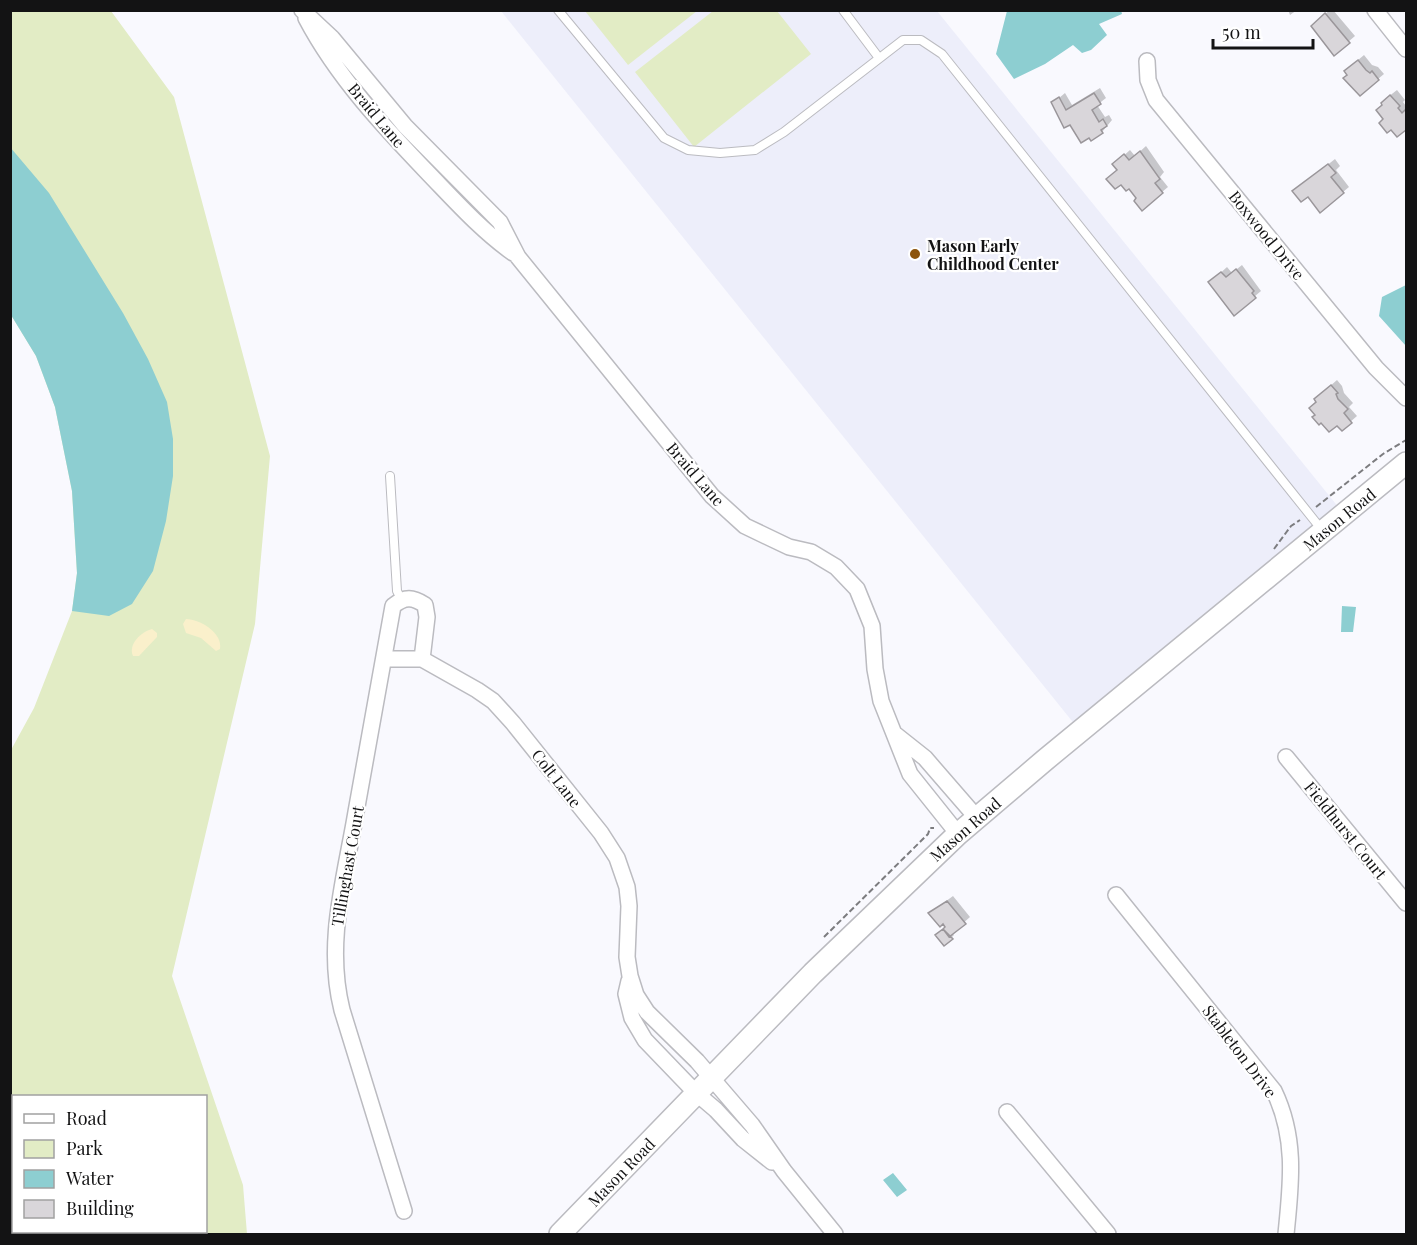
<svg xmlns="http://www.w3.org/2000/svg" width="1417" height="1245" font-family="'Playfair Display',serif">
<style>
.built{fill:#edeefa}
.green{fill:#e2ecc5}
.sand{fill:#faf0cb}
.water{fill:#8dced1}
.shadow{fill:#0003}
.building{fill:#d9d6da;stroke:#9a969a;stroke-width:1.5}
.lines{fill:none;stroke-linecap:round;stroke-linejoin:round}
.service-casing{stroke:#bbbbc0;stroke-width:10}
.minor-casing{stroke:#bbbbc0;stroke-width:18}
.secondary-casing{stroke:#bbbbc0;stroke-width:24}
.path{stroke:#7c7c7f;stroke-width:2;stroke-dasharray:6 3;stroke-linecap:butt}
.service{stroke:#fff;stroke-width:8}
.minor{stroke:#fff;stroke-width:15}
.secondary{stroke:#fff;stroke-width:21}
.poi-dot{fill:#8d540b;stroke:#fff;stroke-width:2}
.labels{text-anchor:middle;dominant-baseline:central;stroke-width:4.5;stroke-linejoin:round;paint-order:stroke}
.street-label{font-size:16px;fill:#131314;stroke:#fff}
.poi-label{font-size:16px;font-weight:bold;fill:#131314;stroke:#fff;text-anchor:start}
</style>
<rect width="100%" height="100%" fill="#f9f9fe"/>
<path class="built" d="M 501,11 L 937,11 L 1344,514 L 1080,731 Z"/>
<path class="green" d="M 11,11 L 111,11 L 174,97 L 270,456 L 255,624 L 172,976 L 243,1185 L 247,1234 L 85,1234 L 86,1232 L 206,1232 L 206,1096 L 14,1096 L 13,1146 L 11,1142 L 11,750 L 34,708 L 72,611 L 77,573 L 72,491 L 55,407 L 36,356 L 11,315 Z
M 585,11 L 697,11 L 628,65 Z
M 713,11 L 777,11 L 811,54 L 694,147 L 635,72 Z"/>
<path class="sand" d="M 186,619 C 200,619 223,633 220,649 L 216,651 L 201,638 L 186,633 L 183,624 Z
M 152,629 L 157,633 L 157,637 L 139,656 L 133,656 C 128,644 141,632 152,629 Z"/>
<path class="water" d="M 1007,11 L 1121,10 L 1122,14 L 1099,24 L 1107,35 L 1091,50 L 1082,53 L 1073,45 L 1045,64 L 1014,79 L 996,54 Z
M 10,147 L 49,193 L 123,313 L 148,359 L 167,402 L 173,439 L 173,476 L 166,521 L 153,571 L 132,604 L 109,616 L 72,611 L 77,573 L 72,491 L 55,407 L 36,356 L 11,315 Z
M 1406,285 L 1406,346 L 1379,316 L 1382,297 Z
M 1342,606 L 1356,607 L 1353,632 L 1341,632 Z
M 893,1173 L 907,1190 L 897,1197 L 883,1180 Z"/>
<path class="shadow" d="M 1288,10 L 1297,10 L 1290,15 Z
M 1330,10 L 1333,10 L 1355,36 L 1334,54 L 1318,20 Z
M 1364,55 L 1372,65 L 1378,67 L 1384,74 L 1360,94 L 1349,75 L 1351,66 Z
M 1100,88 L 1106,98 L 1097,105 L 1105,117 L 1109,115 L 1112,120 L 1102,132 L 1070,123 L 1053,103 L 1065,93 L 1072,105 Z
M 1397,90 L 1405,100 L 1403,102 L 1406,106 L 1406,128 L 1397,135 L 1385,119 L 1388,97 Z
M 1146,146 L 1164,172 L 1160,177 L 1168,187 L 1162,192 L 1138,198 L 1119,169 L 1120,159 L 1130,150 L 1135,156 Z
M 1335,159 L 1340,166 L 1336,170 L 1349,187 L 1343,192 L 1308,195 L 1294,191 Z
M 1242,265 L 1261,291 L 1234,314 L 1216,277 L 1227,267 L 1232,273 Z
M 1337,380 L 1342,386 L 1344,393 L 1353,403 L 1349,407 L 1357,416 L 1342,429 L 1337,424 L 1316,415 L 1318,402 L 1321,394 Z
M 953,896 L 970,917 L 952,933 L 954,935 L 945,944 L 947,927 L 930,913 Z"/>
<path class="building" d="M 1325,13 L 1350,43 L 1334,56 L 1311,26 Z
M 1358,60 L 1366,70 L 1370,73 L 1372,71 L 1379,80 L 1360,96 L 1343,78 L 1347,75 L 1344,71 Z
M 1094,93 L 1101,104 L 1092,110 L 1099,122 L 1103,119 L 1107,126 L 1101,130 L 1103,133 L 1091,141 L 1089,138 L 1081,143 L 1070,125 L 1064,128 L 1051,102 L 1059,97 L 1066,110 Z
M 1390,95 L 1400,106 L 1398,108 L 1402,113 L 1405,110 L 1406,112 L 1406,130 L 1397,137 L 1391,130 L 1387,133 L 1379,123 L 1383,119 L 1376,110 L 1382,105 L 1381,103 Z
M 1140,151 L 1160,179 L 1155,183 L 1163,193 L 1142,211 L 1134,201 L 1136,198 L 1129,189 L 1126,191 L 1121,185 L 1115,189 L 1106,179 L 1117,170 L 1112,164 L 1124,154 L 1129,160 Z
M 1328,164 L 1336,173 L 1331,177 L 1344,193 L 1320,213 L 1308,197 L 1301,202 L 1292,191 Z
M 1236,269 L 1254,291 L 1252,293 L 1256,298 L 1234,316 L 1208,282 L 1221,272 L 1226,277 Z
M 1331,385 L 1338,393 L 1336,394 L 1338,399 L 1348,409 L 1344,413 L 1352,423 L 1342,431 L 1337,426 L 1329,432 L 1321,423 L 1319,425 L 1312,417 L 1315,415 L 1309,408 L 1316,402 L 1314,399 Z
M 947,901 L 966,924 L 949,937 L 943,929 L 945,927 L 943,924 L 940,927 L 928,913 Z
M 943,929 L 953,939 L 944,946 L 935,935 Z"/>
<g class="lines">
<g class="service-casing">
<path id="service" d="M 558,10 L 664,138 L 688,150 L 720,153 L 755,150 L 784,132 L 903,40 L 921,40 L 942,54 L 1322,530
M 843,10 L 879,58
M 390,476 L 397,591 L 401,599"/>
</g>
<g class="minor-casing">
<path id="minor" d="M 302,10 L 332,38 L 405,126 L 500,222 L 518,257 L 712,496 L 745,526 L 789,547 L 811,552 L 836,567 L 857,589 L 872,626 L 875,669 L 881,701 L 910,774 L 958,834
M 1375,10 L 1406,49
M 306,18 C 337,77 384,127 429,174 C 456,202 481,230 513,253
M 1147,61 L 1148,80 L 1156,100 L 1376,368 L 1406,398
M 384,659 L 422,659 L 477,690 L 493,701 L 513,723 L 601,833 L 617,858 L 627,887 L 629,906 L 627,957 L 630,976 L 636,995 L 647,1012 L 697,1061 L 752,1125 L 784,1171 L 835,1234
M 896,735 L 925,758 L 977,818
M 1286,757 L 1406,903
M 1116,895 L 1274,1091 C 1297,1139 1291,1184 1286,1234
M 629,981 L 626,994 L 632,1018 L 645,1040 L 696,1093 L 716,1110 L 743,1139 L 772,1162
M 1007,1112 L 1108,1234
M 404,1211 L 342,1010 C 325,943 345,878 356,812 C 369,743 381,674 393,606 C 405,596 413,597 425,605 L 427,617 L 422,659"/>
</g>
<g class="secondary-casing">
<path id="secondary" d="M 560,1234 L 813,973 L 958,834 L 1045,760 L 1406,463"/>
</g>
<path class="path" d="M 1316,507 L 1383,454 L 1406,440
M 1274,549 L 1291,526 L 1300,520
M 824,937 L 928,834 L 930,828 L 934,828"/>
<use href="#service" class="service"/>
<use href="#minor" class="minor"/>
<use href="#secondary" class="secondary"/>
</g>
<circle class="poi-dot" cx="915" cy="254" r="6"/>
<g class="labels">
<g class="street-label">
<text transform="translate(377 115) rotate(50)">Braid Lane</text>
<text transform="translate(1267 235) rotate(51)">Boxwood Drive</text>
<text transform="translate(696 474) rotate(49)">Braid Lane</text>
<text transform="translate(1339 519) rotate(-39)">Mason Road</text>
<text transform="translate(557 778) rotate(52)">Colt Lane</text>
<text transform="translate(965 829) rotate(-41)">Mason Road</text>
<text transform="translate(1346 830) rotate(51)">Fieldhurst Court</text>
<text transform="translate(347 866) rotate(-80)">Tillinghast Court</text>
<text transform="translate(1240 1051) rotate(53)">Stableton Drive</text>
<text transform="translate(621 1172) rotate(-46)">Mason Road</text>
</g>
<g class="poi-label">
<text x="927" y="245">Mason Early<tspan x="927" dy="18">Childhood Center</tspan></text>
</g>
</g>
<rect width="1417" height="1245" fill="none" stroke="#131314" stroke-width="24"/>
<rect x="12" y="1095" width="195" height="138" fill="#ffffff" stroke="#a1a1a1" stroke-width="1.5"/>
<rect x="24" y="1114" width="30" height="9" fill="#ffffff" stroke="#a1a1a1" stroke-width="1.5"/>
<text x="66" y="1125" font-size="18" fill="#131314">Road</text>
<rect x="24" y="1140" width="30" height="18" fill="#e2ecc5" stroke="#a1a1a1" stroke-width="1.5"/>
<text x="66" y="1155" font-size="18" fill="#131314">Park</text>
<rect x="24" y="1170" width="30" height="18" fill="#8dced1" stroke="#a1a1a1" stroke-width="1.5"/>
<text x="66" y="1185" font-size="18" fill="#131314">Water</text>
<rect x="24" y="1200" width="30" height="18" fill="#d9d6da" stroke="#a1a1a1" stroke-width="1.5"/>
<text x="66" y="1215" font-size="18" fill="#131314">Building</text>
<path d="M1213 39v9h100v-9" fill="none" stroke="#131314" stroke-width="3"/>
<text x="1222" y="39" font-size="18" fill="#131314" stroke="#ffffff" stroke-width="4.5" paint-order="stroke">50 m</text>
</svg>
